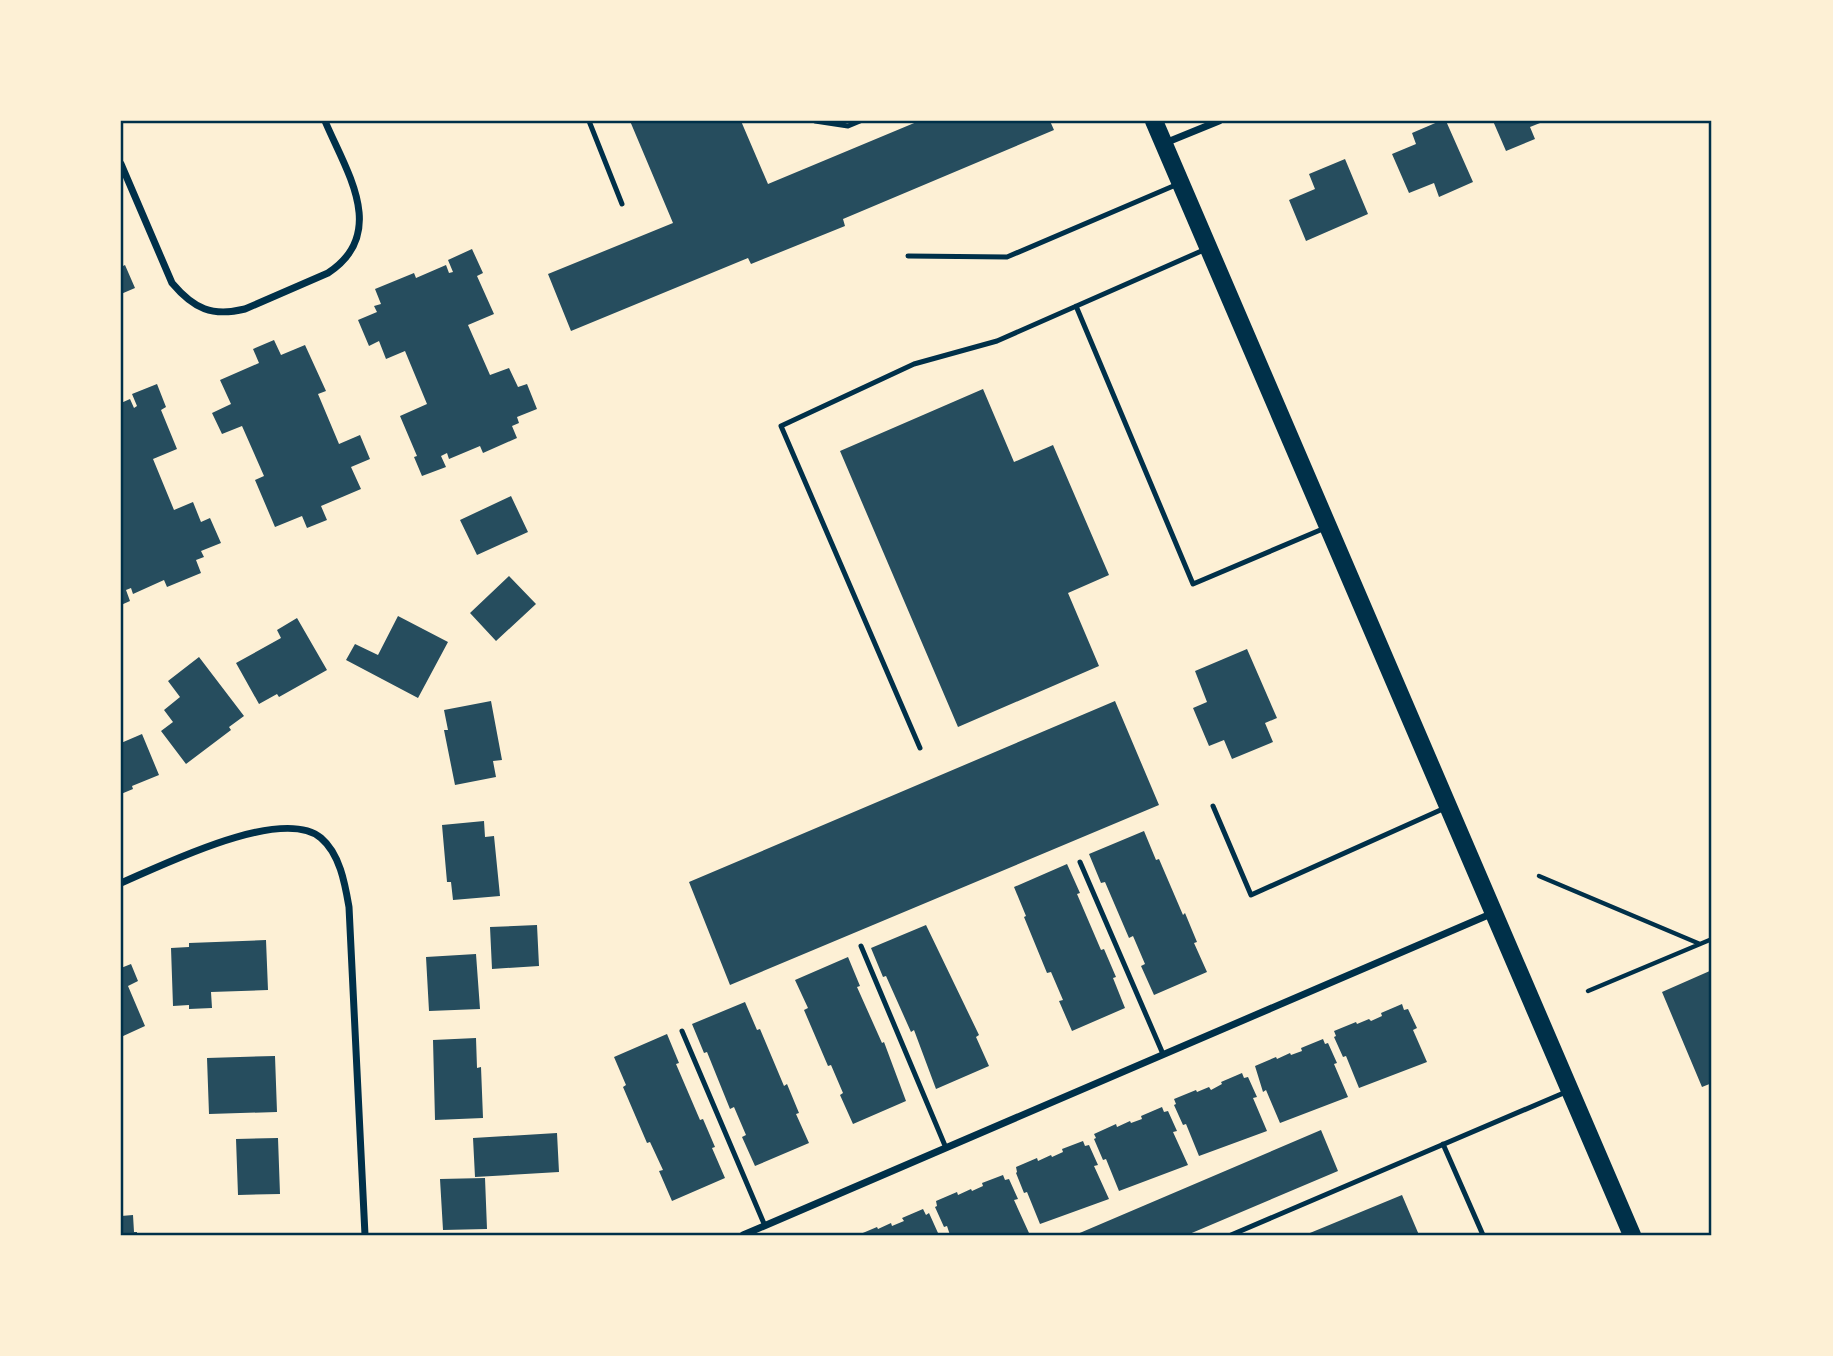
<svg xmlns="http://www.w3.org/2000/svg" width="1833" height="1356" font-family="Roboto,sans-serif">
<style>
.building{fill:#264d5e}
.lines{fill:none;stroke-linecap:round;stroke-linejoin:round}
.path{stroke:#003049;stroke-width:4.5}
.service{stroke:#003049;stroke-width:5}
.minor{stroke:#003049;stroke-width:7}
.primary{stroke:#003049;stroke-width:18}
.neatline{fill:none;stroke:#003049;stroke-width:2.5}
</style>
<rect width="100%" height="100%" fill="#fdf0d5"/>
<path class="building" d="M 630,121 L 741,121 L 768,184 L 919,121 L 1050,121 L 1054,130 L 843,219 L 845,226 L 751,264 L 748,258 L 571,331 L 548,274 L 673,223 Z
M 1440,121 L 1446,121 L 1473,182 L 1439,197 L 1434,183 L 1409,193 L 1392,154 L 1416,144 L 1412,133 Z
M 1493,121 L 1545,121 L 1530,127 L 1535,139 L 1506,151 Z
M 1345,159 L 1368,214 L 1306,241 L 1289,200 L 1315,189 L 1309,174 Z
M 472,249 L 483,273 L 477,276 L 494,314 L 468,325 L 490,375 L 509,368 L 518,387 L 527,384 L 537,409 L 517,417 L 519,423 L 512,426 L 517,438 L 483,453 L 480,446 L 449,459 L 447,453 L 441,456 L 446,467 L 422,476 L 414,457 L 417,456 L 400,416 L 427,404 L 405,351 L 386,359 L 379,341 L 369,346 L 358,320 L 377,312 L 374,306 L 381,304 L 375,289 L 414,273 L 416,278 L 446,265 L 449,273 L 453,272 L 448,260 Z
M 125,265 L 135,288 L 121,294 L 121,267 Z
M 274,340 L 281,355 L 305,345 L 326,391 L 318,394 L 339,444 L 360,435 L 370,459 L 351,467 L 361,489 L 321,506 L 327,520 L 307,528 L 302,516 L 275,527 L 255,480 L 264,476 L 242,426 L 222,434 L 212,413 L 231,404 L 220,380 L 259,363 L 253,349 Z
M 157,384 L 166,407 L 161,410 L 177,449 L 153,459 L 174,510 L 193,502 L 201,522 L 210,518 L 221,543 L 201,551 L 204,557 L 196,560 L 201,573 L 167,587 L 164,580 L 133,594 L 131,588 L 126,590 L 130,601 L 121,605 L 121,403 L 130,399 L 134,408 L 137,406 L 132,394 Z
M 983,389 L 1014,462 L 1053,445 L 1109,575 L 1068,593 L 1099,666 L 958,727 L 840,451 Z
M 511,496 L 528,532 L 477,555 L 460,520 Z
M 509,576 L 536,604 L 496,641 L 470,613 Z
M 398,616 L 448,642 L 418,698 L 346,660 L 355,644 L 378,655 Z
M 297,618 L 327,670 L 279,697 L 277,694 L 259,704 L 236,663 L 281,638 L 277,630 Z
M 1247,649 L 1277,718 L 1265,723 L 1273,742 L 1232,759 L 1224,740 L 1209,746 L 1193,708 L 1207,702 L 1195,671 Z
M 199,657 L 244,716 L 229,727 L 231,730 L 186,764 L 161,731 L 173,722 L 164,710 L 180,697 L 168,681 Z
M 491,701 L 502,760 L 493,761 L 496,777 L 455,785 L 444,730 L 448,730 L 444,710 Z
M 1115,701 L 1159,805 L 730,985 L 689,882 Z
M 142,734 L 159,775 L 132,786 L 133,789 L 121,794 L 121,743 Z
M 484,821 L 485,837 L 494,836 L 500,896 L 453,900 L 451,882 L 447,882 L 442,825 Z
M 1144,831 L 1156,860 L 1159,859 L 1183,915 L 1185,913 L 1197,942 L 1194,943 L 1207,972 L 1154,995 L 1141,966 L 1145,964 L 1133,936 L 1129,938 L 1105,882 L 1101,883 L 1089,854 Z
M 1067,864 L 1080,893 L 1077,894 L 1101,950 L 1104,949 L 1116,977 L 1113,978 L 1125,1008 L 1072,1031 L 1059,1001 L 1063,1000 L 1051,972 L 1047,973 L 1024,917 L 1026,916 L 1014,887 Z
M 537,925 L 539,966 L 492,969 L 490,927 Z
M 926,925 L 979,1035 L 976,1037 L 989,1066 L 936,1089 L 914,1030 L 911,1032 L 886,976 L 883,977 L 871,948 Z
M 266,940 L 268,990 L 211,992 L 212,1008 L 189,1009 L 189,1005 L 173,1006 L 171,948 L 189,947 L 189,943 Z
M 476,954 L 480,1009 L 429,1011 L 426,957 Z
M 848,957 L 860,986 L 857,987 L 882,1043 L 884,1042 L 906,1101 L 853,1124 L 840,1095 L 843,1093 L 831,1065 L 828,1066 L 804,1010 L 808,1008 L 795,980 Z
M 131,964 L 138,981 L 128,986 L 145,1026 L 121,1037 L 121,968 Z
M 1712,970 L 1712,1083 L 1702,1087 L 1662,992 Z
M 745,1002 L 757,1030 L 760,1029 L 784,1086 L 787,1084 L 799,1113 L 796,1114 L 809,1143 L 755,1166 L 742,1137 L 746,1135 L 734,1107 L 730,1109 L 707,1052 L 704,1053 L 692,1024 Z
M 1402,1004 L 1404,1010 L 1408,1009 L 1417,1028 L 1413,1030 L 1427,1062 L 1359,1088 L 1346,1056 L 1343,1057 L 1334,1037 L 1336,1036 L 1334,1031 L 1356,1022 L 1357,1024 L 1369,1019 L 1371,1021 L 1382,1016 L 1381,1013 Z
M 667,1034 L 679,1063 L 676,1064 L 700,1120 L 703,1119 L 715,1147 L 712,1148 L 725,1178 L 672,1201 L 659,1171 L 663,1170 L 650,1142 L 647,1143 L 623,1087 L 626,1085 L 614,1057 Z
M 476,1038 L 477,1068 L 481,1067 L 483,1118 L 435,1120 L 433,1040 Z
M 1323,1039 L 1325,1044 L 1328,1043 L 1337,1063 L 1334,1064 L 1348,1097 L 1280,1123 L 1266,1090 L 1263,1092 L 1255,1066 L 1276,1057 L 1277,1059 L 1290,1053 L 1291,1055 L 1302,1051 L 1301,1048 Z
M 275,1056 L 277,1112 L 209,1114 L 207,1058 Z
M 1242,1073 L 1244,1078 L 1248,1077 L 1257,1097 L 1253,1098 L 1267,1131 L 1199,1156 L 1186,1124 L 1183,1125 L 1174,1105 L 1176,1104 L 1174,1099 L 1196,1090 L 1197,1092 L 1209,1087 L 1211,1090 L 1222,1084 L 1221,1082 Z
M 1162,1107 L 1164,1112 L 1168,1111 L 1177,1131 L 1173,1132 L 1188,1165 L 1119,1191 L 1106,1159 L 1103,1160 L 1094,1139 L 1096,1138 L 1094,1134 L 1116,1124 L 1117,1127 L 1130,1121 L 1131,1123 L 1142,1119 L 1141,1116 Z
M 1321,1130 L 1338,1171 L 1187,1235 L 1075,1235 Z
M 557,1133 L 559,1172 L 475,1177 L 473,1138 Z
M 278,1138 L 280,1194 L 238,1195 L 236,1139 Z
M 1083,1141 L 1085,1146 L 1089,1145 L 1098,1165 L 1094,1166 L 1109,1199 L 1040,1224 L 1027,1192 L 1024,1193 L 1016,1173 L 1017,1172 L 1016,1167 L 1037,1158 L 1038,1161 L 1051,1155 L 1052,1157 L 1063,1152 L 1062,1149 Z
M 1003,1175 L 1005,1180 L 1009,1179 L 1018,1199 L 1014,1200 L 1029,1233 L 1022,1235 L 950,1235 L 947,1226 L 944,1227 L 935,1207 L 937,1206 L 936,1201 L 957,1192 L 958,1195 L 971,1189 L 972,1191 L 983,1186 L 982,1183 Z
M 485,1178 L 487,1229 L 443,1230 L 440,1179 Z
M 1402,1195 L 1419,1235 L 1305,1235 Z
M 923,1209 L 926,1215 L 929,1213 L 938,1233 L 935,1235 L 858,1235 L 877,1227 L 878,1229 L 891,1223 L 892,1226 L 904,1221 L 902,1218 Z
M 133,1215 L 134,1232 L 137,1232 L 137,1235 L 121,1235 L 121,1216 Z"/>
<g class="lines">
<path class="path" d="M 1539,876 L 1700,944
M 1588,991 L 1712,939"/>
<path class="service" d="M 589,121 L 622,204
M 815,121 L 848,126 L 860,121
M 908,256 L 1007,257 L 1178,184
M 1076,306 L 1193,584 L 1325,528
M 920,748 L 781,426 L 914,364 L 997,341 L 1206,249
M 1213,806 L 1251,895 L 1445,808
M 1080,862 L 1163,1054
M 861,946 L 946,1148
M 682,1031 L 765,1226
M 1443,1144 L 1483,1235
M 1231,1235 L 1566,1092"/>
<path class="minor" d="M 1165,143 L 1219,121
M 121,164 L 172,283 C 194,309 212,317 245,309 L 328,273 C 389,233 346,171 325,121
M 121,883 C 161,866 282,805 321,838 C 340,854 345,884 349,907 L 365,1235
M 743,1235 L 1493,913"/>
<path class="primary" d="M 1154,121 L 1632,1235"/>
</g>
<rect width="1833" height="1356" fill="none" stroke="#fdf0d5" stroke-width="245"/>
<rect x="122" y="122" width="1588" height="1112" class="neatline"/>
</svg>
